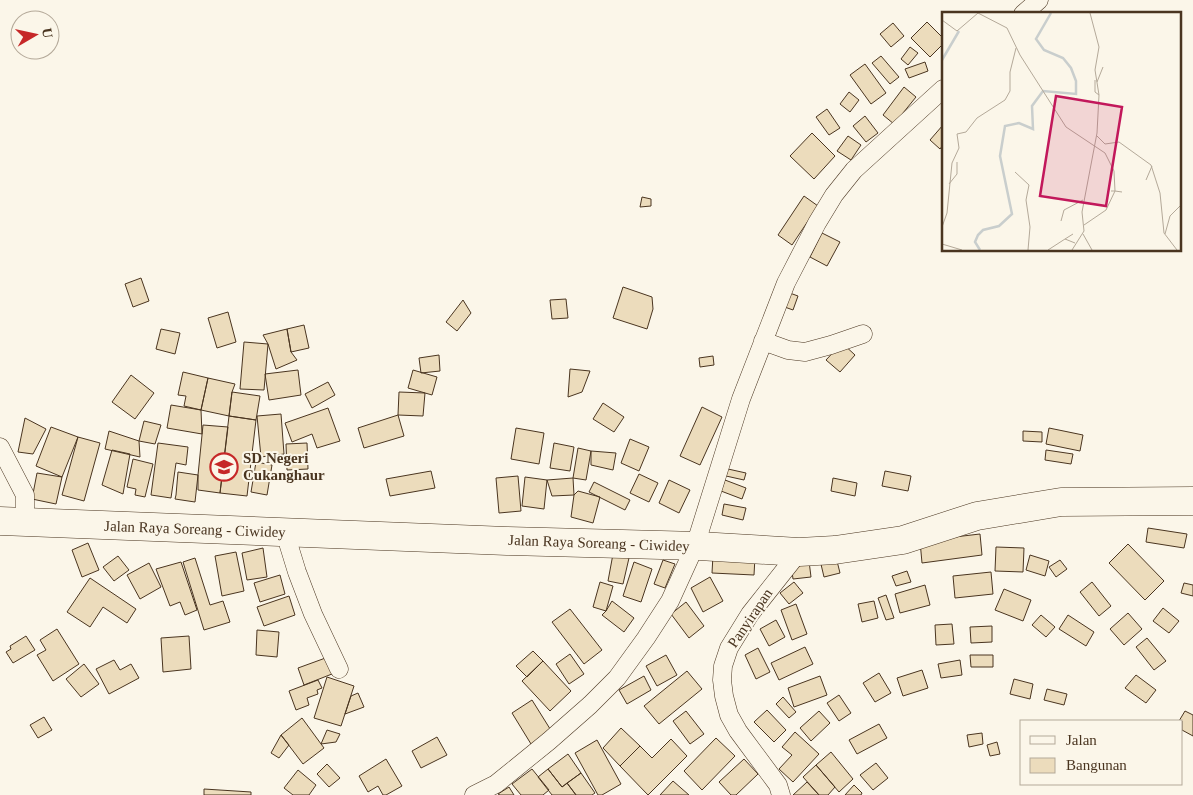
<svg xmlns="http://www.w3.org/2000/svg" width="1193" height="795" font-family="'Times New Roman',serif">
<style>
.building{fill:#ecdcbc;stroke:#4a3520}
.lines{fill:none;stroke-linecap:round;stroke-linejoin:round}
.street-casing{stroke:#4a3520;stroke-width:19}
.highway-casing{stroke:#4a3520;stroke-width:29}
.street{stroke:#fbf6e9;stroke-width:18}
.highway{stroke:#fbf6e9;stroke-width:28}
.labels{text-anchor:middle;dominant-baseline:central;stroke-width:4;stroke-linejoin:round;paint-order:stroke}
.poi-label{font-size:15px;font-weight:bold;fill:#4a3520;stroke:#fbf6e9;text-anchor:start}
.street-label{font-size:15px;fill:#4a3520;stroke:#fbf6e9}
.inset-river{fill:none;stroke:#c9cecd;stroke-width:2.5}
.inset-road{fill:none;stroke:#b4a999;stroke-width:1}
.view{fill:#c2185b;fill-opacity:0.15;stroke:#c2185b;stroke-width:2.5}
.inset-edge{fill:none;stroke:#4a3520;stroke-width:2.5}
</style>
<rect width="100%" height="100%" fill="#fbf6e9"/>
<path class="building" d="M 927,22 L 943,38 L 943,44 L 930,57 L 911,38 Z
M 893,23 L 904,36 L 891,47 L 880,34 Z
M 910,47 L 918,53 L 908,65 L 901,59 Z
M 881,56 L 899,77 L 890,84 L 872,63 Z
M 925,62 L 928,71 L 909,78 L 905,69 Z
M 865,64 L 886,93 L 871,104 L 850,75 Z
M 904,87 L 916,97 L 894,124 L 883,115 Z
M 849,92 L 859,100 L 850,112 L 840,104 Z
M 827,109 L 840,128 L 829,135 L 816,117 Z
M 865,116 L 878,133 L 866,142 L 853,126 Z
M 943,125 L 943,145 L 940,149 L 930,140 Z
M 812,133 L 835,156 L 814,179 L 790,156 Z
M 848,136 L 861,145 L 851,160 L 837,151 Z
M 804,196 L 818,206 L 792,245 L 778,235 Z
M 642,197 L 651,199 L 651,206 L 640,207 Z
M 822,233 L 840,242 L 827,266 L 810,257 Z
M 141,278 L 149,301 L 133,307 L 125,284 Z
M 623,287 L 652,297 L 653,309 L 647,329 L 613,318 Z
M 787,292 L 798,296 L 793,310 L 782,306 Z
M 566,299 L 568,318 L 552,319 L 550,300 Z
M 463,300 L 471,313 L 457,331 L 446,322 Z
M 228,312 L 236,342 L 217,348 L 208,318 Z
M 304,325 L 309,348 L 291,352 L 287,329 Z
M 161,329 L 180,333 L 175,354 L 156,349 Z
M 287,329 L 291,352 L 297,360 L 276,369 L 268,344 L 263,335 Z
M 244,342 L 268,344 L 264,390 L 240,389 Z
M 842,343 L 855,355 L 840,372 L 826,360 Z
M 439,355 L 440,371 L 421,373 L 419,358 Z
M 713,356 L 714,365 L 700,367 L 699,358 Z
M 570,369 L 590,371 L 582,392 L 568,397 Z
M 298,370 L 301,395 L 269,400 L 265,374 Z
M 413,370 L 437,377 L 432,395 L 408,388 Z
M 183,372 L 208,378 L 201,410 L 184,406 L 186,396 L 178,395 Z
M 131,375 L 154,393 L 135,419 L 112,402 Z
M 208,378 L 235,384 L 232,392 L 229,416 L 201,410 Z
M 328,382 L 335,395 L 312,408 L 305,394 Z
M 232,392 L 260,396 L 256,420 L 229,416 Z
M 399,392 L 425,393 L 423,416 L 398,415 Z
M 603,403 L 624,417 L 614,432 L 593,419 Z
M 171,405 L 201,410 L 202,434 L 167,428 Z
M 702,407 L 722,417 L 700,465 L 680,456 Z
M 328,408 L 340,441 L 317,448 L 312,434 L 292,442 L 285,423 Z
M 281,414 L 284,454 L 261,457 L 257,416 Z
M 398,415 L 404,436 L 364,448 L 358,428 Z
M 229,416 L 256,420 L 247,496 L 220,493 Z
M 25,418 L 46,429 L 33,454 L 18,452 Z
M 144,421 L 161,425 L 155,444 L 139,441 Z
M 203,425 L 228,427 L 220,493 L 198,490 L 198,475 Z
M 51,427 L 78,437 L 62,477 L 36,466 Z
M 516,428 L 544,433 L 539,464 L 511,459 Z
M 1049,428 L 1083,435 L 1080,451 L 1046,444 Z
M 109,431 L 139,441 L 140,457 L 105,449 Z
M 1023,431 L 1042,432 L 1042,442 L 1023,441 Z
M 78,437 L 100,443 L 84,501 L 62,495 Z
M 630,439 L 649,447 L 639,471 L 621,463 Z
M 158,443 L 188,447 L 186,465 L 176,463 L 171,498 L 151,495 Z
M 307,443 L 308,469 L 287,470 L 286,444 Z
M 554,443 L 574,447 L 570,471 L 550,468 Z
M 578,448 L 591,451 L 586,480 L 573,478 Z
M 112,450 L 130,454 L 123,494 L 102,485 Z
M 1046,450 L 1073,454 L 1071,464 L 1045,460 Z
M 591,451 L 616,453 L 613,470 L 591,465 Z
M 133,459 L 153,464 L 145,497 L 135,495 L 136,489 L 127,487 Z
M 256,462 L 272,465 L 267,495 L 251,492 Z
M 728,469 L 746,473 L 744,480 L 726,476 Z
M 431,471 L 435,488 L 390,496 L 386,479 Z
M 885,471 L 911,476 L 908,491 L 882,486 Z
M 178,472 L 198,475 L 195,502 L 175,499 L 176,495 Z
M 37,473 L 62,477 L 56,504 L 32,499 Z
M 639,474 L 658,483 L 649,502 L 630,493 Z
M 518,476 L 521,511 L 499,513 L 496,478 Z
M 525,477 L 547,480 L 544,509 L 522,506 Z
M 573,478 L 574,495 L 552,496 L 547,480 Z
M 833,478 L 857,483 L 855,496 L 831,491 Z
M 669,480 L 690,490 L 679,513 L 659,503 Z
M 725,480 L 746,488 L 742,499 L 721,491 Z
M 594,482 L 630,500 L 625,510 L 589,492 Z
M 578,491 L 600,497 L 593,523 L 571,517 L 574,495 Z
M 724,504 L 746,508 L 743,520 L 722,515 Z
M 1148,528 L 1187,534 L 1184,548 L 1146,542 Z
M 980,534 L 982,555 L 922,563 L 920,541 Z
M 88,543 L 99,570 L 82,577 L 72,550 Z
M 1128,544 L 1164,581 L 1145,600 L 1109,563 Z
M 996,547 L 1024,548 L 1023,572 L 995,571 Z
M 263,548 L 267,577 L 247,580 L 242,553 Z
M 236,552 L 244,591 L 222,596 L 215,556 Z
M 613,554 L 629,558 L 623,584 L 608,581 Z
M 713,555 L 755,557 L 754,575 L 712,573 Z
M 1030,555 L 1049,561 L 1045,576 L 1026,570 Z
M 118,556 L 129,570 L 114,581 L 103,567 Z
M 836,557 L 840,573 L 824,577 L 820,560 Z
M 195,558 L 210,605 L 223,601 L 230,622 L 204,630 L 183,562 Z
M 663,560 L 675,564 L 665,588 L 654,584 Z
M 1060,560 L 1067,569 L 1056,577 L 1049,567 Z
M 809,561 L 811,577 L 793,579 L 791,564 Z
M 181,562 L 197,610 L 185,615 L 180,602 L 170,606 L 156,569 Z
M 634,562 L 652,569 L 641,602 L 623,596 Z
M 149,563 L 161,587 L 140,599 L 127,575 Z
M 907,571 L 911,582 L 896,586 L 892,576 Z
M 991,572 L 993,594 L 955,598 L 953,576 Z
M 280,575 L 285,594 L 260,602 L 254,583 Z
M 710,577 L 723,601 L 703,612 L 691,588 Z
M 90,578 L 136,609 L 127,623 L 103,607 L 90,627 L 67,612 Z
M 600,582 L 613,586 L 606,611 L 593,607 Z
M 794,582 L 803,593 L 789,604 L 780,593 Z
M 1092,582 L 1111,606 L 1099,616 L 1080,592 Z
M 1184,583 L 1193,585 L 1193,596 L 1181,593 Z
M 925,585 L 930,605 L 900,613 L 895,594 Z
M 1004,589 L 1031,600 L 1023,621 L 995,610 Z
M 886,595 L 894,618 L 886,620 L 878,598 Z
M 289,596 L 295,615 L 264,626 L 257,607 Z
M 612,601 L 634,618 L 624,632 L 602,615 L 606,611 Z
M 874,601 L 878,618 L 862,622 L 858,604 Z
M 686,602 L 704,626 L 689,638 L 671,614 Z
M 796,604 L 807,634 L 792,640 L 781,610 Z
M 1163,608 L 1179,621 L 1169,633 L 1153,621 Z
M 570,609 L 602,650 L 584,664 L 552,622 Z
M 1128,613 L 1142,629 L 1124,645 L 1110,629 Z
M 1041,615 L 1055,627 L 1046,637 L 1032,625 Z
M 1068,615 L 1094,632 L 1086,646 L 1059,629 Z
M 776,620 L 785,637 L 769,646 L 760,629 Z
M 952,624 L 954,644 L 936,645 L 935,625 Z
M 992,626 L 992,642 L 971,643 L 970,627 Z
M 57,629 L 79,664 L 53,681 L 37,655 L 46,650 L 40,640 Z
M 257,630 L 279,632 L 277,657 L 256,655 Z
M 26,636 L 35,650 L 13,663 L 6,652 L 11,649 L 10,646 Z
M 189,636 L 191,669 L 163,672 L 161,638 Z
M 1147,638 L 1166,661 L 1154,670 L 1136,647 Z
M 805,647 L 813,664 L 779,680 L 771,663 Z
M 758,648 L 770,672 L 756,679 L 745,655 Z
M 533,651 L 543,661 L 527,677 L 516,666 Z
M 570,654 L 584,674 L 569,684 L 556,664 Z
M 666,655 L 677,675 L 657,686 L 646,666 Z
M 970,655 L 993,655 L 993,667 L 971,667 Z
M 331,656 L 337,672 L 304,685 L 298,668 Z
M 114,660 L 120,670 L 131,664 L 139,678 L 109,694 L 96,669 Z
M 960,660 L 962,675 L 941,678 L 938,664 Z
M 543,661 L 571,691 L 550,711 L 522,681 Z
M 84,664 L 99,684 L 81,697 L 66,679 Z
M 922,670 L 928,688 L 903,696 L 897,678 Z
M 687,671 L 702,689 L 659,724 L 644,706 Z
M 879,673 L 891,693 L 875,702 L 863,683 Z
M 1136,675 L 1156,690 L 1146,703 L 1125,688 Z
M 644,676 L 651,690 L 627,704 L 619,690 Z
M 820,676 L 827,695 L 794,707 L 788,688 Z
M 327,677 L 354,686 L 341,726 L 314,718 Z
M 1014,679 L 1033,684 L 1030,699 L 1010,694 Z
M 318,680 L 322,688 L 317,690 L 318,694 L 307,698 L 309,705 L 296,710 L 289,691 Z
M 1047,689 L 1067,694 L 1064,705 L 1044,700 Z
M 358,693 L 364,707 L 345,714 L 351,696 Z
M 839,695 L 851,713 L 839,721 L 827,703 Z
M 783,697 L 796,712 L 789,718 L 776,704 Z
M 532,700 L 552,732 L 531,744 L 512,713 Z
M 767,710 L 786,730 L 774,742 L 754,722 Z
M 686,711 L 704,734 L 690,744 L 673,721 Z
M 819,711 L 830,723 L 811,741 L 800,728 Z
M 1185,711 L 1193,715 L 1193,736 L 1182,730 L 1182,721 L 1179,721 Z
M 44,717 L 52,730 L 38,738 L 30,725 Z
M 302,718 L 324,748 L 303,764 L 281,735 Z
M 879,724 L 887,738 L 857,754 L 849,740 Z
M 621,728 L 640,746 L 620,766 L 603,748 Z
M 327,730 L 340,734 L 336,742 L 321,744 Z
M 795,732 L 819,754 L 793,782 L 779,769 L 792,755 L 782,747 Z
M 982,733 L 983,744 L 969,747 L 967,735 Z
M 281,735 L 289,745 L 279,758 L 271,753 Z
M 437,737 L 447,755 L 421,768 L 412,751 Z
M 716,738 L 735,756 L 702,790 L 684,771 Z
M 671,739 L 687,756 L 648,795 L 620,766 L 640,746 L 652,758 Z
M 597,740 L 621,784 L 602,795 L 598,795 L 575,753 Z
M 997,742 L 1000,754 L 990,756 L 987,745 Z
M 831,752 L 853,779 L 839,792 L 816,765 Z
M 568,754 L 581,773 L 562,787 L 548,769 Z
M 386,759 L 402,786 L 386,795 L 383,795 L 378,786 L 368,792 L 359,776 Z
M 744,759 L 758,774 L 736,795 L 731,795 L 719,782 Z
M 876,763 L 888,778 L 873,790 L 860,775 Z
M 327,764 L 340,778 L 329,787 L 317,774 Z
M 816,765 L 835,787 L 828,795 L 819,795 L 803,777 Z
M 532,769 L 549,790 L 543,795 L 521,795 L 512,784 Z
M 548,769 L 562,787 L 567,783 L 576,795 L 552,795 L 538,777 Z
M 298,770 L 316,785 L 309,795 L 293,795 L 284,788 Z
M 581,773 L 595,793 L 592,795 L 576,795 L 567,783 Z
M 673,781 L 689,795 L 660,795 Z
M 807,782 L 819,795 L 793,795 Z
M 854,785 L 862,793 L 861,795 L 845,795 Z
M 509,787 L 514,795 L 500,795 L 498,794 Z
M 204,789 L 251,792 L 251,795 L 204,795 Z"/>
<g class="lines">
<g class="street-casing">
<path id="street" d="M 1023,14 L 1039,0
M 763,341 L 788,350 L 805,352 L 831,345 L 863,334
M 0,447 L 25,495 L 25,522
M 285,533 L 297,572 L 313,614 L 339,669
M 474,795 L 496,784 L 549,741 L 590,705 L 617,678 L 646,638 L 670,601 L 695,546 L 741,399 L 786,283 L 817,223 L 834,195 L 854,170 L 943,89
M 781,795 L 778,785 L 738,731 L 729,715 L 724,696 L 722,680 L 723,666 L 729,648 L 750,614 L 799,552"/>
</g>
<g class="highway-casing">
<path id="highway" d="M 0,521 L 507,541 L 699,546 L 799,552 L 835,550 L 903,540 L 977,516 L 1061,502 L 1193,501"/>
</g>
<use href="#street" class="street"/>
<use href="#highway" class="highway"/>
</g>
<defs>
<g id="school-ring" transform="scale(1.4375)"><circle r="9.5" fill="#fbf6e9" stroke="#c62828" stroke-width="1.5"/><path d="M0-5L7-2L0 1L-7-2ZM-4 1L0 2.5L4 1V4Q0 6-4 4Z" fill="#c62828"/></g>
</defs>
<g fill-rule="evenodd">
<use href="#school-ring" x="224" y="467"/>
</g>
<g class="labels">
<g class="poi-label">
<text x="243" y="458">SD Negeri<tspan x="243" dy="17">Cukanghaur</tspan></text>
</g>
<g class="street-label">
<text transform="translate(195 529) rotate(2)">Jalan Raya Soreang - Ciwidey</text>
<text transform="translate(599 543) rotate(2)">Jalan Raya Soreang - Ciwidey</text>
<text transform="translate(750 618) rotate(-56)">Panyirapan</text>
</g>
</g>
<g transform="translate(942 12)">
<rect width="239" height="239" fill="#fbf6e9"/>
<path class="inset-river" d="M 0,48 L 17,19M 38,238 L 33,230 L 36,223 L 41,218 L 57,214 L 70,202 L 58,144 L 63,114 L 77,111 L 91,117 L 90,94 L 101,79 L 134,82 L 134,69 L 129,56 L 121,46 L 102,38 L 94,27 L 109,1"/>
<path class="inset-road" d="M 36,1 L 65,16 L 78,43 L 124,115 L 163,141 L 172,159 L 173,179 L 180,180M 0,8 L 15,19 L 36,1M 153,68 L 153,80 L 157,83M 155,70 L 161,55M 155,124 L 163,132 L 177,130 L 209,153 L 218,181 L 222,221 L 235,238M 73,160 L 87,173 L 84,188 L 88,215 L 86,238M 204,168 L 210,154M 7,172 L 15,162 L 15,150M 119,209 L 122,198 L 141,188M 142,213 L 164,198 L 173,179 L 169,179M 0,215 L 5,201 L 10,151 L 17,136 L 15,122 L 24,120 L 35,106 L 63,88 L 68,79 L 68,60 L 74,36M 131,222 L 123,227 L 133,231M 141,222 L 150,238M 223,222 L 228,204 L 239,193M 0,232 L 20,238M 106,238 L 123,227M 130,238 L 142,219 L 140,200 L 155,121 L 157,83 L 153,58 L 157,35 L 148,1"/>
<path class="view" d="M 114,84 L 180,95 L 164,194 L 98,184 Z"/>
<rect width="239" height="239" class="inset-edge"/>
</g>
<rect x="1020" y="720" width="162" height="65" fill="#fbf6e9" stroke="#b4a999"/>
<rect x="1030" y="736" width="25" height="8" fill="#fbf6e9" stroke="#b4a999"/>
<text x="1066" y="745" font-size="15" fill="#4a3520">Jalan</text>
<rect x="1030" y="758" width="25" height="15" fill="#ecdcbc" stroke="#b4a999"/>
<text x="1066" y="770" font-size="15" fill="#4a3520">Bangunan</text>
<g transform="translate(35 35) rotate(81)"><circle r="24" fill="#fbf6e9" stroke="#b4a999"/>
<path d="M0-4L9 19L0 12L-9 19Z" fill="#c62828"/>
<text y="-8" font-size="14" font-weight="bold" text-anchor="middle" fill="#4a3520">U</text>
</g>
</svg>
